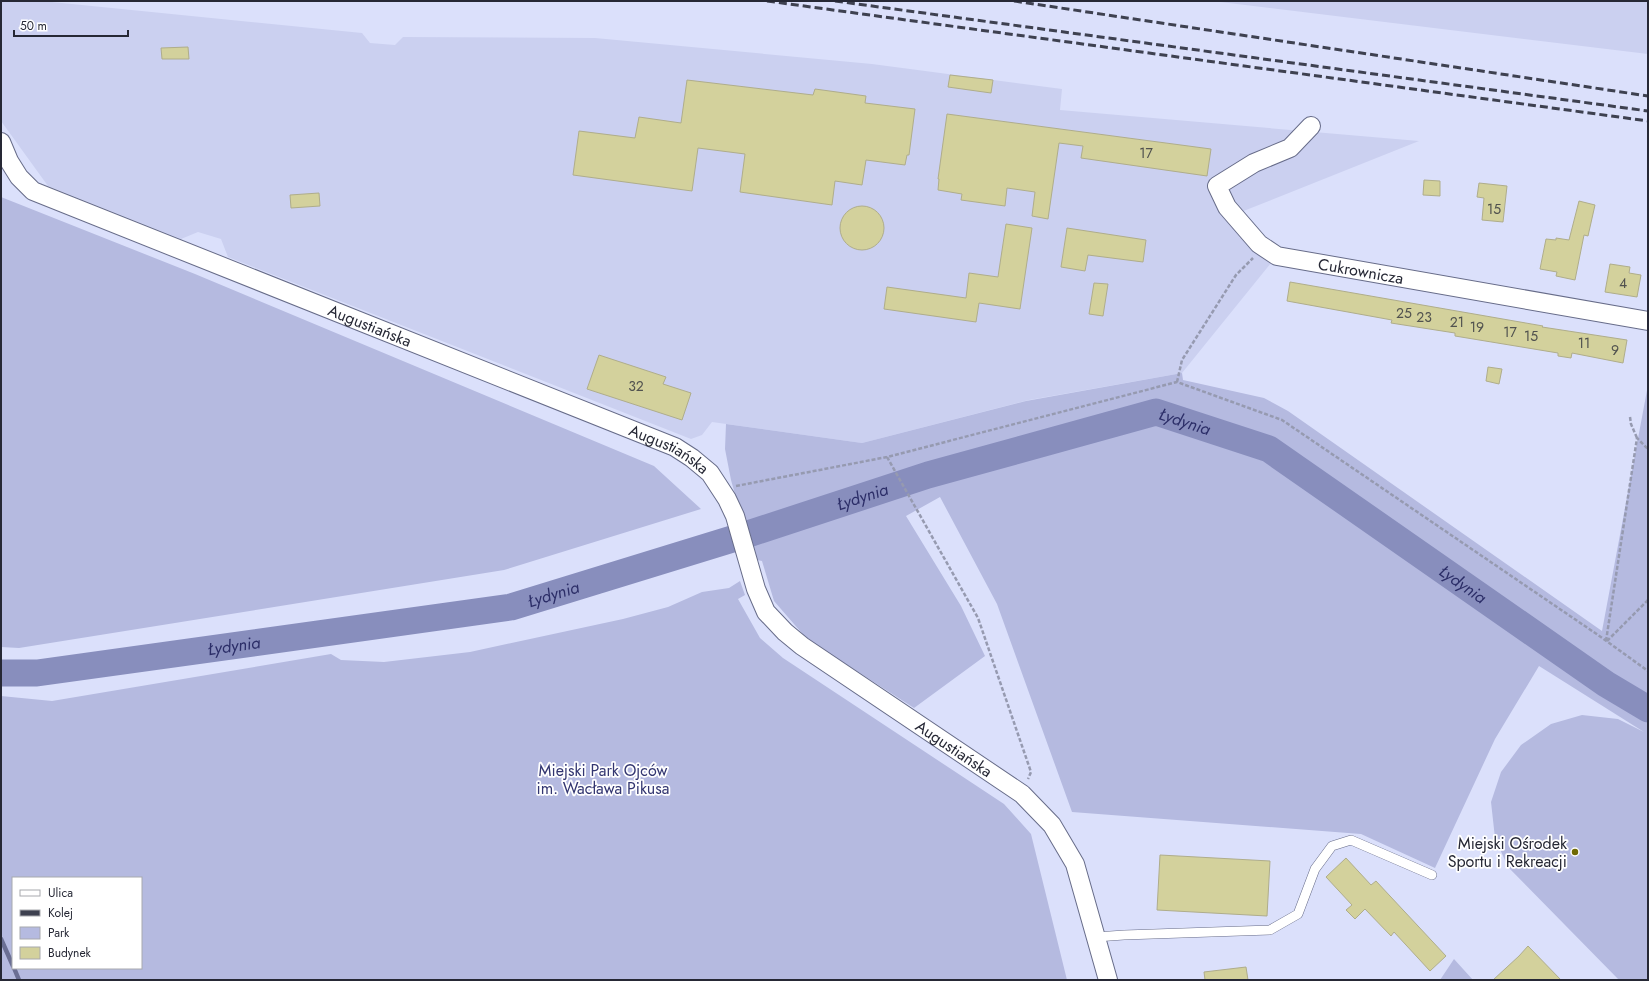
<svg xmlns="http://www.w3.org/2000/svg" width="1649" height="981" font-family="Jost,sans-serif">
<style>
.built{fill:#cbd0f0}
.green{fill:#b5bae0;fill-rule:evenodd}
.lines{fill:none;stroke-linecap:round;stroke-linejoin:round}
.stream{stroke:#6b6f94;stroke-width:4.5}
.river{stroke:#888ebd;stroke-width:27}
.building{fill:#d3d19c;stroke:#afad8b}
.lane-casing{stroke:#676c89;stroke-width:10}
.street-casing{stroke:#676c89;stroke-width:20}
.path{stroke:#969ab0;stroke-width:2.5;stroke-dasharray:4 2;stroke-linecap:butt}
.lane{stroke:#fff;stroke-width:9}
.street{stroke:#fff;stroke-width:18}
.rail{stroke:#3e4150;stroke-width:3;stroke-dasharray:8 4;stroke-linecap:butt}
.poi-dot{fill:#706a03;stroke:#fff;stroke-width:1.5}
.labels{text-anchor:middle;dominant-baseline:central;stroke-width:3.5;stroke-linejoin:round;paint-order:stroke}
.number-label{font-size:14px;fill:#51524f}
.street-label{font-size:16px;fill:#262835;stroke:#fff}
.park-label{font-size:16px;fill:#323570;stroke:#fff}
.poi-label{font-size:16px;fill:#262835;stroke:#fff;text-anchor:end}
.water-label{font-size:17px;font-style:italic;fill:#2c2e68;stroke:#fff}
</style>
<rect width="100%" height="100%" fill="#dbe0fb"/>
<path class="built" d="M 1,1 L 42,1 L 362,33 L 370,43 L 395,45 L 403,37 L 595,38 L 872,64 L 1062,89 L 1060,110 L 1419,141 L 1241,212 L 1271,263 L 1182,373 L 1029,400 L 862,443 L 712,422 L 702,435 L 691,439 L 228,257 L 221,239 L 198,232 L 181,239 L 48,186 L 1,121 Z
M 1212,1 L 1648,1 L 1648,54 Z"/>
<path class="green" d="M 1,197 L 195,274 L 654,466 L 701,509 L 504,570 L 19,648 L 1,647 Z
M 1182,373 L 1183,380 L 1264,398 L 1288,411 L 1602,631 L 1648,385 L 1648,735 L 1647,734 L 1648,736 L 1648,980 L 1619,980 L 1508,867 L 1495,838 L 1491,802 L 1501,772 L 1521,745 L 1551,724 L 1582,715 L 1618,719 L 1644,732 L 1539,666 L 1495,739 L 1435,868 L 1361,834 L 1072,812 L 997,604 L 940,497 L 906,516 L 961,606 L 985,656 L 914,708 L 807,639 L 774,601 L 762,561 L 747,558 L 740,512 L 731,480 L 725,449 L 726,424 L 862,443 L 1026,401 Z
M 740,581 L 745,595 L 738,599 L 760,638 L 783,658 L 1004,804 L 1031,834 L 1067,980 L 1,980 L 1,696 L 52,701 L 331,654 L 341,660 L 384,662 L 470,652 L 623,619 L 668,607 L 702,592 L 729,588 ZM 13,878 L 141,878 L 141,968 L 13,968 Z
M 1454,959 L 1473,980 L 1440,980 Z"/>
<g class="lines">
<path class="stream" d="M 1,939 L 13,966
M 14,968 L 19,980"/>
<path class="river" id="s1" d="M 1,673 L 37,673 L 511,607 L 742,536 L 928,475 L 1156,412 L 1269,449 L 1606,684 L 1648,709"/>
</g>
<path class="building" d="M 188,47 L 189,59 L 162,59 L 161,48 Z
M 950,75 L 993,80 L 991,93 L 948,87 Z
M 687,80 L 813,95 L 815,89 L 866,96 L 865,103 L 915,109 L 909,155 L 907,155 L 905,165 L 866,160 L 862,185 L 835,181 L 832,205 L 740,192 L 745,154 L 698,148 L 692,191 L 573,175 L 579,131 L 635,138 L 639,117 L 681,123 Z
M 947,114 L 1211,149 L 1207,176 L 1081,158 L 1083,146 L 1059,143 L 1048,219 L 1032,216 L 1035,192 L 1007,188 L 1005,206 L 961,200 L 962,194 L 938,190 L 939,179 L 938,179 Z
M 1424,180 L 1440,181 L 1440,196 L 1423,195 Z
M 1479,183 L 1507,186 L 1503,222 L 1482,220 L 1484,198 L 1477,197 Z
M 319,193 L 320,206 L 291,208 L 290,195 Z
M 1579,201 L 1595,205 L 1588,236 L 1584,235 L 1575,280 L 1556,276 L 1557,272 L 1540,269 L 1546,239 L 1556,240 L 1556,238 L 1569,240 Z
M840 228a22 22 0 1 1 44 0a22 22 0 1 1-44 0Z
M 1006,224 L 1032,228 L 1020,309 L 979,303 L 976,322 L 884,309 L 887,287 L 966,298 L 969,273 L 998,277 Z
M 1067,228 L 1146,240 L 1143,262 L 1088,255 L 1085,271 L 1061,267 Z
M 1610,264 L 1630,267 L 1629,273 L 1641,275 L 1637,297 L 1605,292 Z
M 1290,282 L 1543,326 L 1542,327 L 1627,340 L 1623,363 L 1572,353 L 1571,358 L 1558,356 L 1558,353 L 1455,336 L 1455,333 L 1391,323 L 1392,320 L 1287,301 Z
M 1094,283 L 1108,284 L 1103,316 L 1089,314 Z
M 599,355 L 666,377 L 663,384 L 691,393 L 682,420 L 587,389 Z
M 1488,367 L 1502,369 L 1499,384 L 1486,381 Z
M 1160,855 L 1270,861 L 1267,916 L 1157,910 Z
M 1346,858 L 1371,885 L 1376,881 L 1446,956 L 1430,971 L 1394,932 L 1391,936 L 1365,909 L 1355,919 L 1346,910 L 1352,905 L 1326,877 Z
M 1528,946 L 1561,980 L 1493,980 L 1519,956 Z
M 1246,967 L 1248,980 L 1205,980 L 1204,972 Z"/>
<g class="lines">
<g class="lane-casing">
<path id="lane" d="M 1096,937 L 1124,935 L 1270,930 L 1298,914 L 1315,869 L 1332,846 L 1351,840 L 1432,875"/>
</g>
<g class="street-casing">
<g id="street">
<path id="s2" d="M 1311,126 L 1290,148 L 1254,163 L 1217,186 L 1227,207 L 1259,244 L 1277,256 L 1648,321"/>
<path id="s3" d="M 1,142 L 9,161 L 19,177 L 33,191 L 675,447 L 692,458 L 710,473 L 727,499 L 735,516 L 756,589 L 766,612 L 785,632 L 802,646 L 1022,794 L 1052,825 L 1075,864 L 1108,980"/>
</g>
</g>
<path class="path" d="M 1177,382 L 1182,360 L 1236,275 L 1253,258
M 1630,417 L 1631,424 L 1637,438
M 887,457 L 978,618 L 1031,772 L 1028,779
M 736,486 L 887,457 L 1177,382 L 1282,420 L 1598,635 L 1648,671
M 1606,641 L 1637,438 L 1648,449
M 1607,641 L 1648,600"/>
<use href="#lane" class="lane"/>
<use href="#street" class="street"/>
<path class="rail" d="M 767,1 L 1648,121
M 835,1 L 1648,111
M 1014,1 L 1648,96"/>
</g>
<circle class="poi-dot" cx="1575" cy="852" r="4"/>
<g class="labels">
<g class="number-label">
<text x="1146" y="153">17</text>
<text x="1494" y="209">15</text>
<text x="1623" y="283">4</text>
<text x="1404" y="313">25</text>
<text x="1424" y="317">23</text>
<text x="1457" y="322">21</text>
<text x="1477" y="327">19</text>
<text x="1510" y="332">17</text>
<text x="1531" y="336">15</text>
<text x="1584" y="343">11</text>
<text x="1615" y="350">9</text>
<text x="636" y="386">32</text>
</g>
<g class="street-label">
<text stroke="none"><textPath href="#s2" startOffset="292">Cukrownicza</textPath></text>
<text stroke="none"><textPath href="#s3" startOffset="422">Augustiańska</textPath></text>
<text stroke="none"><textPath href="#s3" startOffset="746">Augustiańska</textPath></text>
<text stroke="none"><textPath href="#s3" startOffset="1178">Augustiańska</textPath></text>
</g>
<g class="park-label">
<text x="603" y="770">Miejski Park Ojców<tspan x="603" dy="18">im. Wacława Pikusa</tspan></text>
</g>
<g class="poi-label">
<text x="1567" y="843">Miejski Ośrodek<tspan x="1567" dy="18">Sportu i Rekreacji</tspan></text>
</g>
<g class="water-label">
<text stroke="none"><textPath href="#s1" startOffset="1219">Łydynia</textPath></text>
<text stroke="none"><textPath href="#s1" startOffset="883">Łydynia</textPath></text>
<text stroke="none"><textPath href="#s1" startOffset="1544">Łydynia</textPath></text>
<text stroke="none"><textPath href="#s1" startOffset="559">Łydynia</textPath></text>
<text stroke="none"><textPath href="#s1" startOffset="235">Łydynia</textPath></text>
</g>
</g>
<rect width="1649" height="981" fill="none" stroke="#262835" stroke-width="4"/>
<rect x="12" y="877" width="130" height="92" fill="#ffffff" stroke="#a8a9ae"/>
<rect x="20" y="890" width="20" height="6" fill="#ffffff" stroke="#a8a9ae"/>
<text x="48" y="897" font-size="12" fill="#262835">Ulica</text>
<rect x="20" y="910" width="20" height="6" fill="#3e4150" stroke="#a8a9ae"/>
<text x="48" y="917" font-size="12" fill="#262835">Kolej</text>
<rect x="20" y="927" width="20" height="12" fill="#b5bae0" stroke="#a8a9ae"/>
<text x="48" y="937" font-size="12" fill="#262835">Park</text>
<rect x="20" y="947" width="20" height="12" fill="#d3d19c" stroke="#a8a9ae"/>
<text x="48" y="957" font-size="12" fill="#262835">Budynek</text>
<path d="M14 30v6h114v-6" fill="none" stroke="#262835" stroke-width="2"/>
<text x="20" y="30" font-size="12" fill="#262835" stroke="#ffffff" stroke-width="3" paint-order="stroke">50 m</text>
</svg>
